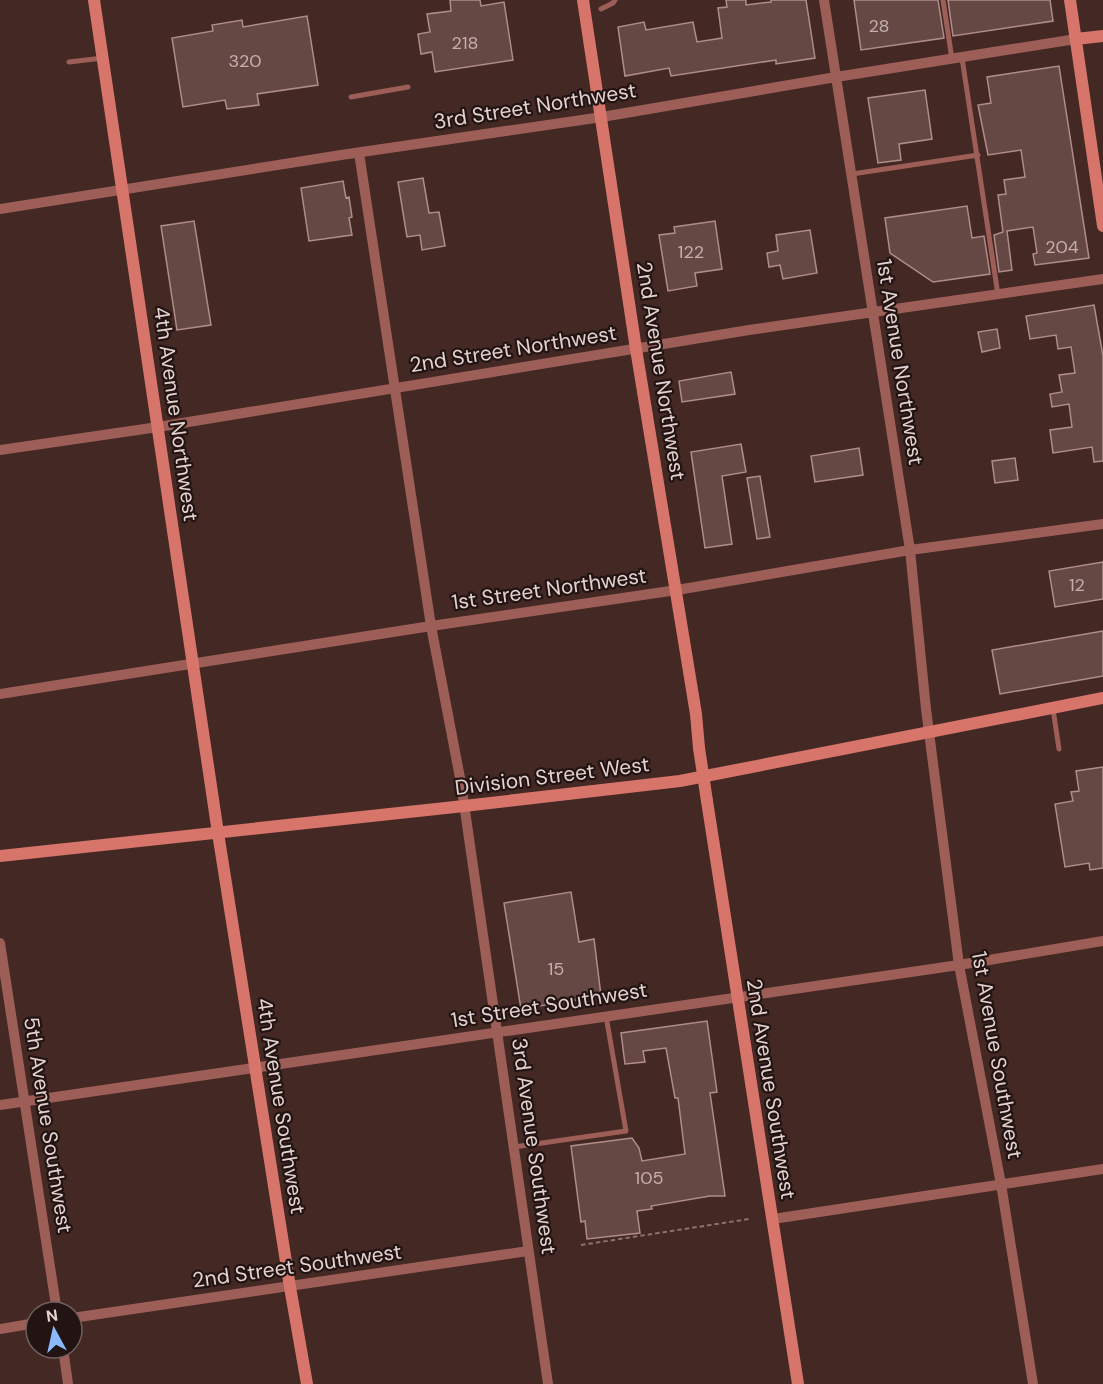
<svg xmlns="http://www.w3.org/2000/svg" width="1103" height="1384" font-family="'DM Sans',sans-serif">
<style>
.building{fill:#654743;stroke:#b08d89;stroke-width:1.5}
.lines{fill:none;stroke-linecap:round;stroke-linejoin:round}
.path{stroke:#8a736f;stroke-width:2;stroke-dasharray:4.5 3;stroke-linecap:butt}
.lane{stroke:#9c5e57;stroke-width:5}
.street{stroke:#9c5e57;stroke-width:10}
.secondary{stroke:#d7756b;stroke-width:12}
.secondary-bridge{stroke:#d7756b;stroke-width:12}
.labels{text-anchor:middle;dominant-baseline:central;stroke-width:4.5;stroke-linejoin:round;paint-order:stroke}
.number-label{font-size:18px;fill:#c5afac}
.street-label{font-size:21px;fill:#e5d2cf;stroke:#211413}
</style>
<rect width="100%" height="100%" fill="#432824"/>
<path class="building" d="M 450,0 L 480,0 L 481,6 L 504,2 L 513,60 L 435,72 L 432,52 L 421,54 L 418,34 L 430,32 L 427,14 L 451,11 Z
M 726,0 L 746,0 L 746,5 L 771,2 L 771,0 L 806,0 L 815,58 L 776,64 L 776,60 L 671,76 L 669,68 L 625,76 L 618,27 L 644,22 L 646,30 L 693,22 L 697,42 L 722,38 L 718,8 L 727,7 Z
M 854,0 L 938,0 L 944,38 L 861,50 Z
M 948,0 L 1050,0 L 1053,21 L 953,36 Z
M 307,16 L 318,85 L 257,94 L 259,105 L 227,109 L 225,100 L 183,107 L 172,38 L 213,31 L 212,25 L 242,20 L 243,27 Z
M 1059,66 L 1089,258 L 1035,265 L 1033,254 L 1037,253 L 1033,227 L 1007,231 L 1012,270 L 999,272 L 994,235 L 1003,232 L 998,195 L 1006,194 L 1004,180 L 1025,177 L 1021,150 L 988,155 L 978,105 L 991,103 L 987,77 Z
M 925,90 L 932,139 L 899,144 L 901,160 L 878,163 L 868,98 Z
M 423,178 L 429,213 L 439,212 L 445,246 L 422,250 L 420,235 L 407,237 L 398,182 Z
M 343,181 L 346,198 L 349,197 L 352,217 L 349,218 L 352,235 L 309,241 L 301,188 Z
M 967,206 L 972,238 L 984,236 L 990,274 L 933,282 L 890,253 L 885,218 Z
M 194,221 L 211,325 L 177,330 L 161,226 Z
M 715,221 L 722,269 L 695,273 L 697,286 L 668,291 L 659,235 L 675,233 L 674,227 Z
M 810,230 L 817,273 L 783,279 L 780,265 L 769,267 L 767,253 L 778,251 L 776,235 Z
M 1094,305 L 1103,356 L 1103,461 L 1094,462 L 1092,447 L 1053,453 L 1050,430 L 1072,427 L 1069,404 L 1052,407 L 1050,394 L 1062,392 L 1059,375 L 1075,373 L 1071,347 L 1058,349 L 1056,335 L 1030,339 L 1026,316 Z
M 997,329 L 1000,348 L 982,352 L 978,332 Z
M 731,372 L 735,394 L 682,402 L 679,381 Z
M 741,444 L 746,472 L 722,476 L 732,544 L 705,548 L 691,452 Z
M 859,448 L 863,475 L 815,482 L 811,456 Z
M 1015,458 L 1018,480 L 995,483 L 992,461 Z
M 760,476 L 770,537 L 757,539 L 747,478 Z
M 1103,562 L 1103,599 L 1055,607 L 1049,571 Z
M 1103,631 L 1103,676 L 1000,694 L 992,650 Z
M 1103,767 L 1103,868 L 1090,870 L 1089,863 L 1065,867 L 1055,804 L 1073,801 L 1071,792 L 1079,791 L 1076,771 Z
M 571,892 L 579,942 L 594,939 L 601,996 L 521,1009 L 504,903 Z
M 707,1021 L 717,1092 L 710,1093 L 725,1196 L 710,1196 L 651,1206 L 652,1209 L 637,1211 L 640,1233 L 587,1239 L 585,1221 L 581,1222 L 571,1146 L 632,1138 L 639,1148 L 642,1161 L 685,1154 L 678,1098 L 675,1098 L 666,1048 L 643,1051 L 645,1062 L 625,1064 L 621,1033 Z"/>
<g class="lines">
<path class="path" d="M 581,1245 L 749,1219"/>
<path class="lane" d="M 943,0 L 952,59
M 601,9 L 613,3 L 615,0
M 962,58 L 998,295
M 69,62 L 103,58
M 351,97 L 408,87
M 852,174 L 978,155
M 1053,709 L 1059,749
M 514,1147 L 626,1131 L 606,1016"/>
<path class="street" d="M 824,0 L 910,550 L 926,709 L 959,965 L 1001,1184 L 1033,1384
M 359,153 L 431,626 L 461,783 L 548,1384
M 0,209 L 341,155 L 602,117 L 836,77 L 1076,39
M 0,450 L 158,427 L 749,330 L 1103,279
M 0,694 L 431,626 L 677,590 L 910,550 L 1103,524
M 0,943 L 57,1312
M 0,1105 L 959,965 L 1103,941
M 773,1219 L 1103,1169
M 72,1318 L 528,1251
M 0,1329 L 36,1323
M 63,1348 L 68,1384"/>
<path class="secondary" d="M 94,0 L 218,833 L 290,1287 L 307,1384
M 583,0 L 636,349 L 696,714 L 699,748
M 1070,0 L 1103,226
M 1076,39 L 1103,36
M 707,801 C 736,996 769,1189 798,1384
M 0,856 L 464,806 L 680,781 L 1103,698"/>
<path class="secondary-bridge" d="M 699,748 L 707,801"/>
</g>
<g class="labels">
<g class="number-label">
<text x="879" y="26">28</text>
<text x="465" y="43">218</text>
<text x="245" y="61">320</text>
<text x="1062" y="247">204</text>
<text x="691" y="252">122</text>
<text x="1077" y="585">12</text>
<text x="556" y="969">15</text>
<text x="649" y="1178">105</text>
</g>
<g class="street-label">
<text transform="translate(535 106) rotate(-9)">3rd Street Northwest</text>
<text transform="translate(513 349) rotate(-9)">2nd Street Northwest</text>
<text transform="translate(900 362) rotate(81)">1st Avenue Northwest</text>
<text transform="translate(661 371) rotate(81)">2nd Avenue Northwest</text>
<text transform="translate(176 414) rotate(82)">4th Avenue Northwest</text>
<text transform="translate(549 589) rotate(-8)">1st Street Northwest</text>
<text transform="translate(552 776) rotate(-7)">Division Street West</text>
<text transform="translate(549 1005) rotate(-9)">1st Street Southwest</text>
<text transform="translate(997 1055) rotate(80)">1st Avenue Southwest</text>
<text transform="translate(771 1089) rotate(81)">2nd Avenue Southwest</text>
<text transform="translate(281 1106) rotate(81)">4th Avenue Southwest</text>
<text transform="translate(48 1125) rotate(81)">5th Avenue Southwest</text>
<text transform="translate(534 1146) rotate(82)">3rd Avenue Southwest</text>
<text transform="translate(297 1266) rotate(-8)">2nd Street Southwest</text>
</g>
</g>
<g transform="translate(54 1330) rotate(352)"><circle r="28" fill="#211413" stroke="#6f605e" stroke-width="1.5"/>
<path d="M0-4.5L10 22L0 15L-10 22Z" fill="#8bbafc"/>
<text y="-9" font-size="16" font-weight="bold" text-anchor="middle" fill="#e5d2cf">N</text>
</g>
</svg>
